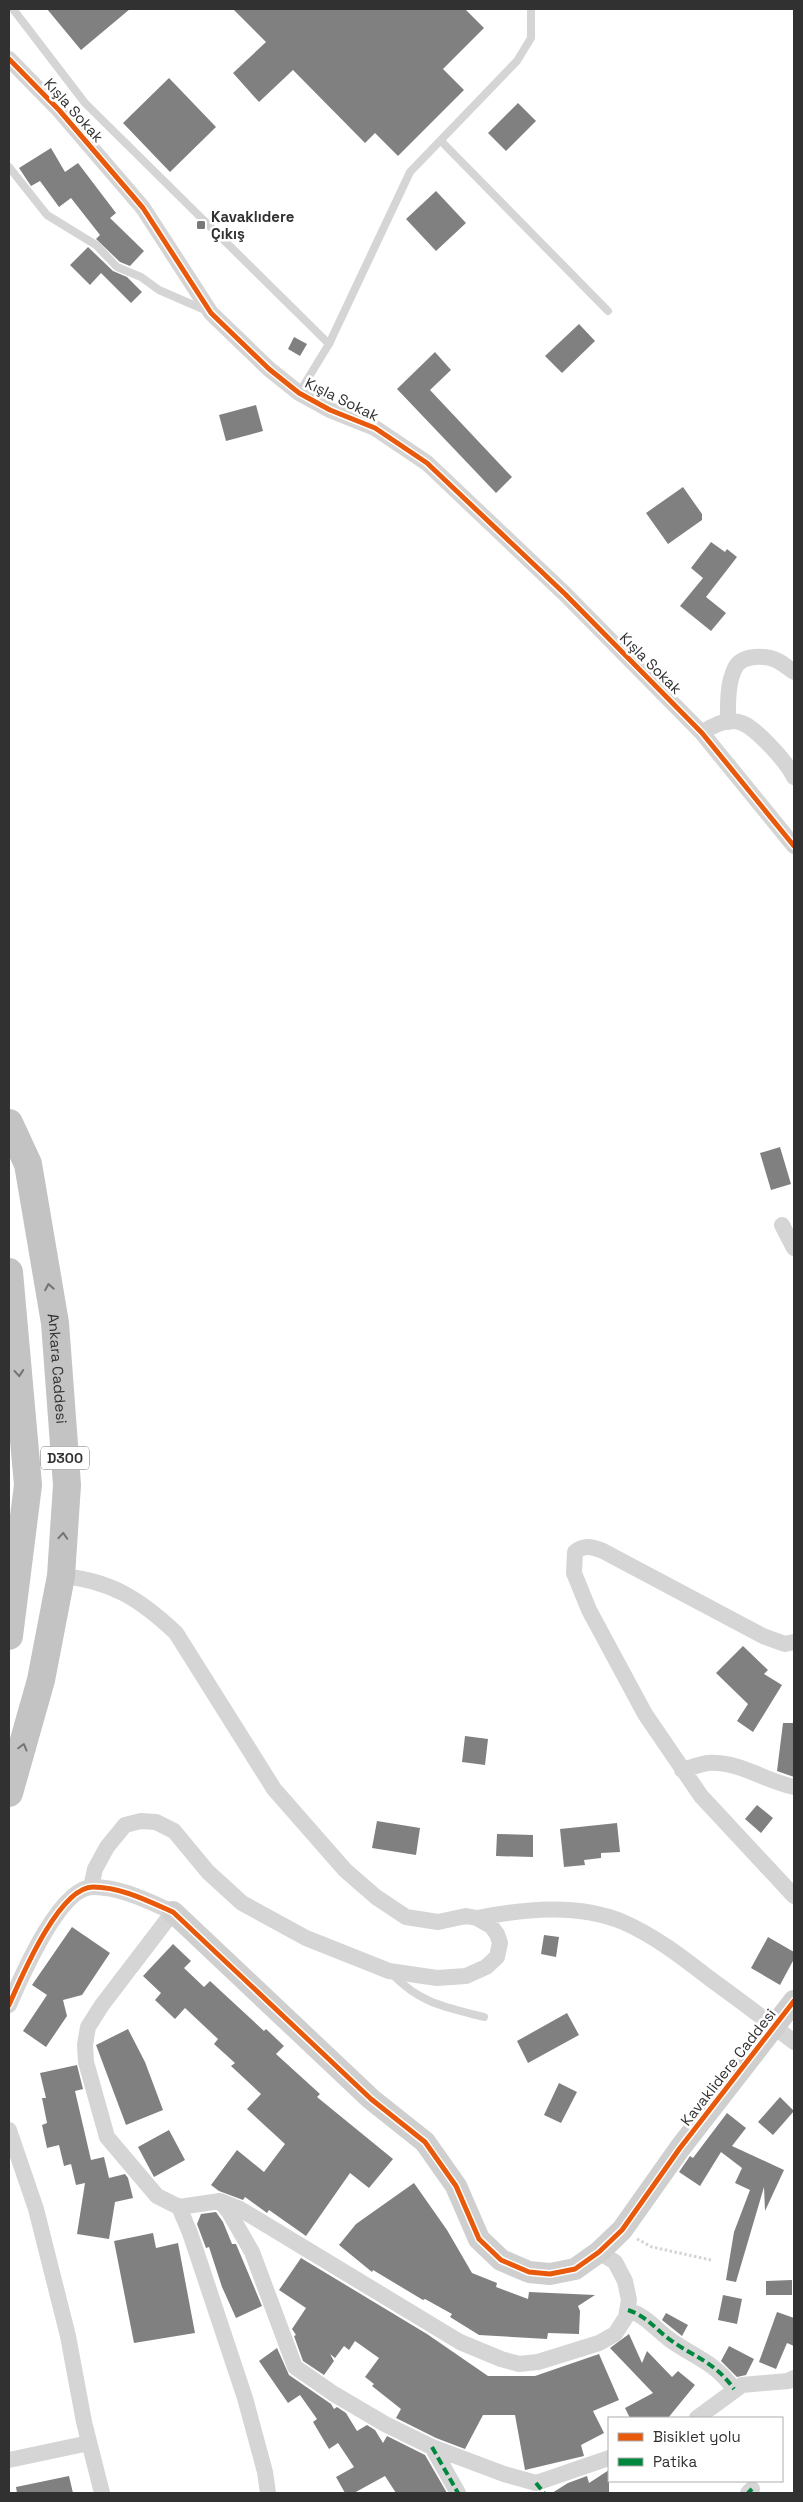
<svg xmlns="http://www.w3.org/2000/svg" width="803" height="2502" font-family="'Space Grotesk',sans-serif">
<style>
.building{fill:#808080}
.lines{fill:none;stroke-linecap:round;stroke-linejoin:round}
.path{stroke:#d4d4d4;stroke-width:3;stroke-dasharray:2.5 2.5;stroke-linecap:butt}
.lane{stroke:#d5d5d5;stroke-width:8}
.street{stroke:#d5d5d5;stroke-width:16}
.secondary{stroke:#cfcfcf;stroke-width:22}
.highway{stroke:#c3c3c3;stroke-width:28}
.quiet{stroke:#00873e;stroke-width:4;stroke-dasharray:8 4;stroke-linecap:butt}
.cycleway-casing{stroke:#fff;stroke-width:8}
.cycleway{stroke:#e8590c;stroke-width:5}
.oneway{stroke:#737373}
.poi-dot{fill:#797979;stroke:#fff;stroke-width:2}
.labels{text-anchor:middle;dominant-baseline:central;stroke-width:5;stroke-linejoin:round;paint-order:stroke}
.shield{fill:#fff;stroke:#6f6f6f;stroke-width:1}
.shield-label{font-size:14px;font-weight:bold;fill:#313131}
.street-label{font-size:15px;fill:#313131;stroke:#fff}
.poi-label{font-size:15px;font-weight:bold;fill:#313131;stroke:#fff;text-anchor:start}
</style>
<rect width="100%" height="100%" fill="#fff"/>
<path class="building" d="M 47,9 L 130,9 L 81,50 Z
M 233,9 L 465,9 L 484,28 L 443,69 L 464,90 L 398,156 L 375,133 L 365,143 L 293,70 L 259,102 L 233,73 L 266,42 Z
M 169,78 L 216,127 L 170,172 L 123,123 Z
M 518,103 L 536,121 L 506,151 L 488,133 Z
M 51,148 L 65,172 L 78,163 L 116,213 L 110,218 L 144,251 L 130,266 L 120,262 L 96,239 L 100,235 L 71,198 L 59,207 L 40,181 L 31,186 L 19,168 Z
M 436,191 L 466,223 L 436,251 L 406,219 Z
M 88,247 L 113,271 L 127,277 L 142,292 L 131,303 L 101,273 L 90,285 L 70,265 Z
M 579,324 L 595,341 L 562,373 L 545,356 Z
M 294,337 L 307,344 L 300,356 L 288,349 Z
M 435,352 L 451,370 L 430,390 L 512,477 L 496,493 L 397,389 Z
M 256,405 L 263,431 L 226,441 L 219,415 Z
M 683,487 L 702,514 L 702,520 L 668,544 L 646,513 Z
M 711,542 L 725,552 L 727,549 L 737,557 L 706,597 L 726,613 L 711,631 L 680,606 L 703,578 L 691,568 Z
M 780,1147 L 791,1184 L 771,1190 L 760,1153 Z
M 743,1646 L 768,1670 L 764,1674 L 782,1685 L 753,1732 L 737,1721 L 748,1704 L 716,1673 Z
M 783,1723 L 794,1723 L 794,1777 L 777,1771 Z
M 465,1736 L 488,1739 L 485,1765 L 462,1762 Z
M 757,1805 L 773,1818 L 761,1833 L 745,1819 Z
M 377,1821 L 420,1828 L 416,1855 L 372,1848 Z
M 617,1823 L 620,1852 L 601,1853 L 601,1858 L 584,1860 L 585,1865 L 564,1867 L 560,1829 Z
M 497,1834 L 533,1835 L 533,1857 L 496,1856 Z
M 72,1927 L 110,1953 L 82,1995 L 63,2000 L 67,2016 L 46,2047 L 23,2031 L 47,1995 L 32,1985 Z
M 544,1935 L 559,1937 L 556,1957 L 541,1954 Z
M 768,1937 L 794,1952 L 794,1959 L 780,1985 L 751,1968 Z
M 173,1944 L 191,1961 L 184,1968 L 204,1987 L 210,1981 L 264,2031 L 266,2029 L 284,2046 L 276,2054 L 320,2094 L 317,2097 L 393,2159 L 369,2188 L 350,2173 L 306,2236 L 269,2210 L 267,2213 L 245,2197 L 243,2200 L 219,2191 L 211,2185 L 237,2150 L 264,2172 L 285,2144 L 247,2109 L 261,2094 L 231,2066 L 235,2063 L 214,2044 L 218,2039 L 185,2008 L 175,2019 L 155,2000 L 161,1993 L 143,1976 Z
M 567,2013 L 579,2035 L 528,2063 L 517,2041 Z
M 128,2029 L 145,2062 L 163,2110 L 126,2125 L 96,2045 Z
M 77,2065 L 83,2089 L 75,2091 L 91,2160 L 104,2157 L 109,2178 L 125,2174 L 128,2178 L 133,2198 L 115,2202 L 109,2239 L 77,2234 L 85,2183 L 76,2185 L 71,2164 L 64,2166 L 59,2145 L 47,2148 L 42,2125 L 47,2123 L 42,2098 L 46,2098 L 40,2073 Z
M 559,2083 L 577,2092 L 561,2123 L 544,2115 Z
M 780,2097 L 794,2111 L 773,2135 L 758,2122 Z
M 727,2113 L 746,2128 L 732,2146 L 784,2170 L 765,2211 L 764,2187 L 736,2282 L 726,2280 L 734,2232 L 750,2190 L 735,2183 L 742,2168 L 721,2152 L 700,2186 L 679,2172 L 690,2156 L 693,2158 Z
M 169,2130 L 185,2160 L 154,2177 L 138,2147 Z
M 414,2183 L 447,2230 L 472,2273 L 497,2283 L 496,2287 L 528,2299 L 529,2292 L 595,2295 L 578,2306 L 580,2311 L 579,2334 L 548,2333 L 547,2339 L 479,2335 L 450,2317 L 452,2314 L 425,2299 L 423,2300 L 373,2270 L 372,2272 L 339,2245 L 356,2224 Z
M 216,2212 L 223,2222 L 232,2244 L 236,2244 L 262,2306 L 236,2318 L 222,2287 L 209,2247 L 206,2248 L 197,2224 L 201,2214 Z
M 153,2233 L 156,2248 L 178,2243 L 195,2333 L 134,2343 L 114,2241 Z
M 301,2258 L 427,2334 L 488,2376 L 535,2376 L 599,2354 L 619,2400 L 593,2411 L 604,2433 L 581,2445 L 584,2456 L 525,2470 L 515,2415 L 483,2415 L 465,2449 L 436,2438 L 396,2418 L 401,2409 L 372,2386 L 374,2384 L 365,2377 L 379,2358 L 355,2341 L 349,2350 L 344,2346 L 335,2358 L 330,2354 L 334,2361 L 324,2375 L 303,2361 L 294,2336 L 296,2335 L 292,2329 L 306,2308 L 279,2290 Z
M 792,2280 L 792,2295 L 766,2295 L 766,2281 Z
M 723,2295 L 742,2299 L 737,2324 L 718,2320 Z
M 777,2312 L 794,2318 L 794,2346 L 787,2343 L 776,2369 L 759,2362 Z
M 666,2313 L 688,2325 L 682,2336 L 662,2320 Z
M 629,2334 L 642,2363 L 647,2351 L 672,2377 L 678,2371 L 695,2385 L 668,2418 L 630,2418 L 625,2408 L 653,2393 L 610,2348 Z
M 729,2346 L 754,2359 L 746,2375 L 737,2377 L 721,2361 Z
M 277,2348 L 289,2375 L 331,2404 L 334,2409 L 337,2407 L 346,2413 L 357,2431 L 367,2425 L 375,2430 L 383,2443 L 387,2436 L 425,2455 L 447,2493 L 396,2493 L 385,2476 L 354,2493 L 345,2493 L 336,2477 L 354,2467 L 338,2443 L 329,2449 L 313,2422 L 317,2419 L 300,2395 L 288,2403 L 259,2361 Z
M 609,2470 L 609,2493 L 552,2493 L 568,2483 L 587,2476 L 589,2483 Z
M 69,2476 L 73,2493 L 17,2493 L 16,2487 Z"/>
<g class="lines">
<path class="path" d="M 637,2239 L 652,2247 L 711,2260"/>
<path class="lane" d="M 13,9 L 85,103 L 329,344
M 441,141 L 608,311
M 9,167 L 47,215 L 96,245 L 117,267 L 141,277 L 159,290 L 205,310
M 299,393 L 329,344 L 410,172 L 517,61 L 531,38 L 531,9
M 392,1974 C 421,2004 445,2007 484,2017"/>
<path class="street" d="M 9,59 L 59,110 L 143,208 L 211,313 L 269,369 L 299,393 L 330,410 L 375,428 L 427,463 L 565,594 L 702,733 L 794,846
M 728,722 C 728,705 727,684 735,668 C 742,654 767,655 778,661 C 784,664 789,669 794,672
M 702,733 C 713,725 728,717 742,723 C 757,729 787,762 794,777
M 782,1225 L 794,1248
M 61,1576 C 110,1580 140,1599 176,1633 L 274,1789 L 345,1870 L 376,1897 L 406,1917 L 438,1922 L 466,1916 L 477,1918 L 491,1926 L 497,1934 L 500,1943 L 497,1957 L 486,1967 L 466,1976 L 437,1978 L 389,1971 L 306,1938 L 242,1903 L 208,1872 L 174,1831 L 156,1822 L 141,1821 L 125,1825 L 107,1847 L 95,1869 L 91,1887
M 794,1642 L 785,1644 L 763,1636 L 603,1551 C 592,1547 585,1544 575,1552 L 574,1573 L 589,1610 L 645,1714 L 701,1796 L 794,1896
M 682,1770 C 690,1768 700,1764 708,1763 C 739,1761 765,1781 794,1787
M 477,1918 C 524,1909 578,1903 623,1922 C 655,1936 682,1957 709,1978 C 738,1999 766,2020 794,2042
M 9,2005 C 21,1978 59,1887 93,1887 C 121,1887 148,1901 173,1912 L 102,2005 L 88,2027 L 85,2045 L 86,2062 L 107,2137 L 157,2196 L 179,2207 L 190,2233 L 245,2398 L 265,2472 L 268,2493
M 9,2130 L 36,2209 L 68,2336 L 84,2422 L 102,2493
M 220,2201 L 229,2212 L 252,2252 L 295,2367 L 334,2394 L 385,2424 L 432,2447 L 504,2474 L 536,2483 L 609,2458
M 179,2207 L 220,2201 L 240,2209 L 460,2342 L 501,2359 L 519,2364 L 538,2362 L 599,2343 L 615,2334 L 626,2317 L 629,2300 L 625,2281 L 615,2262 L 599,2252
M 628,2310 C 648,2317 653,2327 669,2339 C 695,2358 714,2361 734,2389
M 697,2418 L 742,2385 L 788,2381 L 794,2378
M 432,2447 L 458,2493
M 9,2460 L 89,2443
M 748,2493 L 752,2489"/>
<path class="secondary" d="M 173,1912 L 371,2099 L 425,2142 L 456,2186 L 479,2239 L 501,2260 L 529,2272 L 550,2274 L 575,2269 L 599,2252 L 622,2230 L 680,2148 L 794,2001"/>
<g class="highway">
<path id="s1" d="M 9,1123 L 28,1164 L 55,1323 L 67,1485 L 61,1576 L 41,1680 L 9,1793"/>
<path d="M 9,1272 L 28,1485 L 9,1636"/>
</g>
<path class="quiet" d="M 628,2310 C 648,2317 653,2327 669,2339 C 695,2358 714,2361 734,2389
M 432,2447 L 458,2493
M 536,2483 L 544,2493
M 748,2493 L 752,2489"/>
<g class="cycleway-casing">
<path id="cycleway" d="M 9,59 L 59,110 L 143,208 L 211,313 L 269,369 L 299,393 L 330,410 L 375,428 L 427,463 L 565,594 L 702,733 L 794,846
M 9,2005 C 21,1978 59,1887 93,1887 C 121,1887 148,1901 173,1912 L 371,2099 L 425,2142 L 456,2186 L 479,2239 L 501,2260 L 529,2272 L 550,2274 L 575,2269 L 599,2252 L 622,2230 L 680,2148 L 794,2001"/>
</g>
<use href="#cycleway" class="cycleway"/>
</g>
<defs><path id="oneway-chevron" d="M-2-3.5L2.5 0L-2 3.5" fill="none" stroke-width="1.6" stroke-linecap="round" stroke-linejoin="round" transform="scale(1.25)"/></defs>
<g class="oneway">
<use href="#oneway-chevron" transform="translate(49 1287) rotate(-100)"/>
<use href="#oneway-chevron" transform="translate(19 1373) rotate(85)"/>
<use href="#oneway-chevron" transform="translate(63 1536) rotate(-86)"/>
<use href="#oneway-chevron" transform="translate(23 1747) rotate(-75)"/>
</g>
<rect class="poi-dot" x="196" y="220" width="10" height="10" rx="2.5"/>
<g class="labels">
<rect class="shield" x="41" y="1446.5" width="48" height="23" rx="4"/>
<g class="shield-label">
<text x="65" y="1458">D300</text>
</g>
<g class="street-label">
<text transform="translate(74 110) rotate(48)">Kışla Sokak</text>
<text transform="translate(342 399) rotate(26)">Kışla Sokak</text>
<text transform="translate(651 663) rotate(45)">Kışla Sokak</text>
<text stroke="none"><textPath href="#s1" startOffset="252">Ankara Caddesi</textPath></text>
<text transform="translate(728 2067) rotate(-52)">Kavaklidere Caddesi</text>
</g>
<g class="poi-label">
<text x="211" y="216">Kavaklıdere<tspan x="211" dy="17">Çıkış</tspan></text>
</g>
</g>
<rect width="803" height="2502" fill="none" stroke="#313131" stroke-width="20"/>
<rect x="608" y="2417" width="175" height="65" fill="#ffffff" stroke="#adadad"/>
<rect x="618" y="2433" width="25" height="8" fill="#e8590c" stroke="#adadad"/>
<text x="653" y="2442" font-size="15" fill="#313131">Bisiklet yolu</text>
<rect x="618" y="2458" width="25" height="8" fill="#00873e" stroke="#adadad"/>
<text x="653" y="2467" font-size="15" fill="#313131">Patika</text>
</svg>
